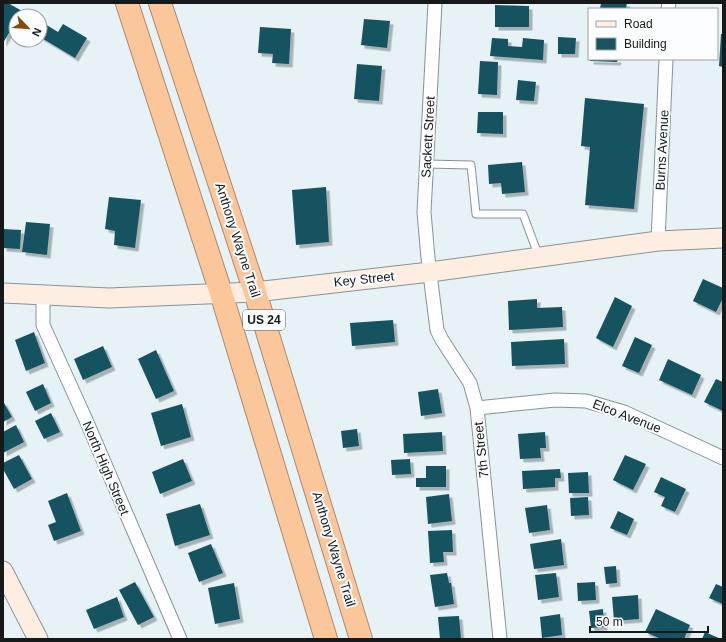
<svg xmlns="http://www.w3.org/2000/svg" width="726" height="642" font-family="Helvetica,sans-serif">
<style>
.building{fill:#195261;filter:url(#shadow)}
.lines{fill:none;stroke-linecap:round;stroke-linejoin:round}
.lane-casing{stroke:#889396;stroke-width:9}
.street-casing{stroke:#889396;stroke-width:15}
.secondary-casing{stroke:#889396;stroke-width:21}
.highway-casing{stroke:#ab896e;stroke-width:24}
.lane{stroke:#fff;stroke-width:7}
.street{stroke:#fff;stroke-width:13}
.secondary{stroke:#feeee1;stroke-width:19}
.highway{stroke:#fcc69b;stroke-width:22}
.labels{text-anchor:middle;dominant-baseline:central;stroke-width:4;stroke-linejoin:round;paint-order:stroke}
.shield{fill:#fbfdfe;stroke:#5a5d5e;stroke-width:1}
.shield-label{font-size:12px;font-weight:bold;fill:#15191a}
.street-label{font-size:13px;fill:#15191a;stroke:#fbfdfe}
</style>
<defs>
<filter id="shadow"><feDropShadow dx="3.5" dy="3.5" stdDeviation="0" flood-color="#0004"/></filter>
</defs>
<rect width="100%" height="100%" fill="#e6f2f6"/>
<path class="building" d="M 3,3 L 8,3 L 22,11 L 19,16 L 16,16 L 16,21 L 3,43 Z
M 601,3 L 627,3 L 626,9 L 600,9 Z
M 495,5 L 529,6 L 529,27 L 495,27 Z
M 364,19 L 390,21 L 387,48 L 361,45 Z
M 40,21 L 58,32 L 63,24 L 87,38 L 75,58 L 40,37 Z
M 260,27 L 291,29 L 289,64 L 272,63 L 273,54 L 258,53 Z
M 721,34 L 723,34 L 723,67 L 719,66 Z
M 558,37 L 576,38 L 575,54 L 558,54 Z
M 492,38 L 508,39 L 508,46 L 522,47 L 523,38 L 544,40 L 543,60 L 490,56 Z
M 590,59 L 618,59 L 617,62 L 590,61 Z
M 480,61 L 498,62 L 497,95 L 478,94 Z
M 357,64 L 382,66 L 379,101 L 354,99 Z
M 518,80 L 536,82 L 534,101 L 516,100 Z
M 585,98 L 644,104 L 634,209 L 585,205 L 590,147 L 581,146 Z
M 478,112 L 503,112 L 503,134 L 477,133 Z
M 522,162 L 525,192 L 502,194 L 501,183 L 489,184 L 488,165 Z
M 326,187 L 329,242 L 296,245 L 292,190 Z
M 109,197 L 141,200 L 135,248 L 114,245 L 115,231 L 105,229 Z
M 26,222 L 50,224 L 47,255 L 22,252 Z
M 3,229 L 21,230 L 20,249 L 3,248 Z
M 703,279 L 723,288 L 723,298 L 716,312 L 693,301 Z
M 615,297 L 632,306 L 613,347 L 596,338 Z
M 537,299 L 537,308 L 562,307 L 563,327 L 509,330 L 508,301 Z
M 393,320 L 395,342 L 352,346 L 350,323 Z
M 34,332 L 45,363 L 26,371 L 15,340 Z
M 635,337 L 652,345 L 639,373 L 622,366 Z
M 564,339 L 565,364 L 512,366 L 511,342 Z
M 103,346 L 112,367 L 83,380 L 74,359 Z
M 156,350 L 174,391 L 156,399 L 138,359 Z
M 668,359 L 701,375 L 692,395 L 659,380 Z
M 716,379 L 723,382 L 723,411 L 704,402 Z
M 43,384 L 51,403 L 35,411 L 26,392 Z
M 438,389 L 442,413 L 421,416 L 418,392 Z
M 3,401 L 12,417 L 3,422 Z
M 182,404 L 191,437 L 161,446 L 151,413 Z
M 51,413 L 60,432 L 44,439 L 35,421 Z
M 16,425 L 24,442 L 3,453 L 3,432 Z
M 357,429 L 359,446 L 343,448 L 341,431 Z
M 442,432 L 443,451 L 404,453 L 403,434 Z
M 545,432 L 546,448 L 540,448 L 541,458 L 520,459 L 518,434 Z
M 19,455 L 32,479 L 14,489 L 3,469 L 3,463 Z
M 625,455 L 646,464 L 633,490 L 613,480 Z
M 183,459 L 192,481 L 160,494 L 152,472 Z
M 410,459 L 411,474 L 392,475 L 391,460 Z
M 426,466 L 446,466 L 446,487 L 416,487 L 416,478 L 426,478 Z
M 560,469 L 561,478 L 555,478 L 555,487 L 523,489 L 522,471 Z
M 588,472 L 589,493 L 569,493 L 568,473 Z
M 661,477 L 686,489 L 675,512 L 661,506 L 665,497 L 654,492 Z
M 67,493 L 81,531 L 54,541 L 48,525 L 56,522 L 48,501 Z
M 449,494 L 452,521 L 428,524 L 426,497 Z
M 588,497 L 589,515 L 571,516 L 570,498 Z
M 200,504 L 210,535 L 175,546 L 166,514 Z
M 547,505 L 550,530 L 529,533 L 525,508 Z
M 618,511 L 634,519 L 627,535 L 610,528 Z
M 452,530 L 453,552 L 443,552 L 444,562 L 430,563 L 428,531 Z
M 561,539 L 564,565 L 534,569 L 530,544 Z
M 211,544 L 223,573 L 199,582 L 188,553 Z
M 616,566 L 617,583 L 606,584 L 604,567 Z
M 447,573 L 449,583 L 451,583 L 454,604 L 435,607 L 430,575 Z
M 556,573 L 559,597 L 538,600 L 535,575 Z
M 135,582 L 154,617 L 138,625 L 119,590 Z
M 595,582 L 596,600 L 578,601 L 577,583 Z
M 234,583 L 240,619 L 215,624 L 208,588 Z
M 716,584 L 723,587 L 723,604 L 709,598 Z
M 638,595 L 639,619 L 614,621 L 612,597 Z
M 117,597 L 124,617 L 94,629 L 86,610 Z
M 603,609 L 604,627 L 591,628 L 589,611 Z
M 656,609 L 690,625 L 684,639 L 661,639 L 645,632 Z
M 560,614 L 562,635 L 542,638 L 540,617 Z
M 459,616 L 461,639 L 440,639 L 438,617 Z
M 705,632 L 721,639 L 702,639 Z"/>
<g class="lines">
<g class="lane-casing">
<path id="lane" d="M 427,164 L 471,165 L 476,214 L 523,214 L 539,257"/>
</g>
<g class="street-casing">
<path id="street" d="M 435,3 L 424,212 L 428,258 L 437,330 L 442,340 L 470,383 L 477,408 L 500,639
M 668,9 L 669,3
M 658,241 L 666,59
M 43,295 L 43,325 L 86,420 L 180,639
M 477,408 L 555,400 L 586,401 L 624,412 L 723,458"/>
</g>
<g class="secondary-casing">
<path id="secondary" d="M 3,293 L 109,298 L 255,292 L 430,272 L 658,241 L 723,238
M 3,571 L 38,639"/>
</g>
<g class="highway-casing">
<path id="highway" d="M 127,3 L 221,293 L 326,639
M 160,3 L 255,292 L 361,639"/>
</g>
<use href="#lane" class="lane"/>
<use href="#street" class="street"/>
<use href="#secondary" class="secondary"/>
<use href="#highway" class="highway"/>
</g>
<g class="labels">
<rect class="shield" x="243" y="310" width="42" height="20" rx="3"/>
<g class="shield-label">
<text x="264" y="320">US 24</text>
</g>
<g class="street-label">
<text transform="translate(428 137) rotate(-87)">Sackett Street</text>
<text transform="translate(662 150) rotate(-87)">Burns Avenue</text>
<text transform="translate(238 240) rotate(72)">Anthony Wayne Trail</text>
<text transform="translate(364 279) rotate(-6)">Key Street</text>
<text transform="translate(627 416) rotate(21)">Elco Avenue</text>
<text transform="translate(481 450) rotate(-96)">7th Street</text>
<text transform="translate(106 468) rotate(67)">North High Street</text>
<text transform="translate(334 549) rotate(73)">Anthony Wayne Trail</text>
</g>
</g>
<rect width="726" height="642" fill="none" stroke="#15191a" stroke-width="8"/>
<rect x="588" y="8" width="130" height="52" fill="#fbfdfe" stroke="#9fa2a3"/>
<rect x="596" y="21" width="20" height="6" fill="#feeee1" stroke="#9fa2a3"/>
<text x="624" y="28" font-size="12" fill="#15191a">Road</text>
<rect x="596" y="38" width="20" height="12" fill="#195261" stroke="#9fa2a3"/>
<text x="624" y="48" font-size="12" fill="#15191a">Building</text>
<g transform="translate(28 28) rotate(115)"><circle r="19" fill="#fbfdfe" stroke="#9fa2a3"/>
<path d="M0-3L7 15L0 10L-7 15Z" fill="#864906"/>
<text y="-6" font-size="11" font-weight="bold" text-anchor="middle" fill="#15191a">N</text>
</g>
<path d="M590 626v6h118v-6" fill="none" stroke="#15191a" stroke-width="2"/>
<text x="596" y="626" font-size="12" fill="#15191a" stroke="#fbfdfe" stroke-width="3" paint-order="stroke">50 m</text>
</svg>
